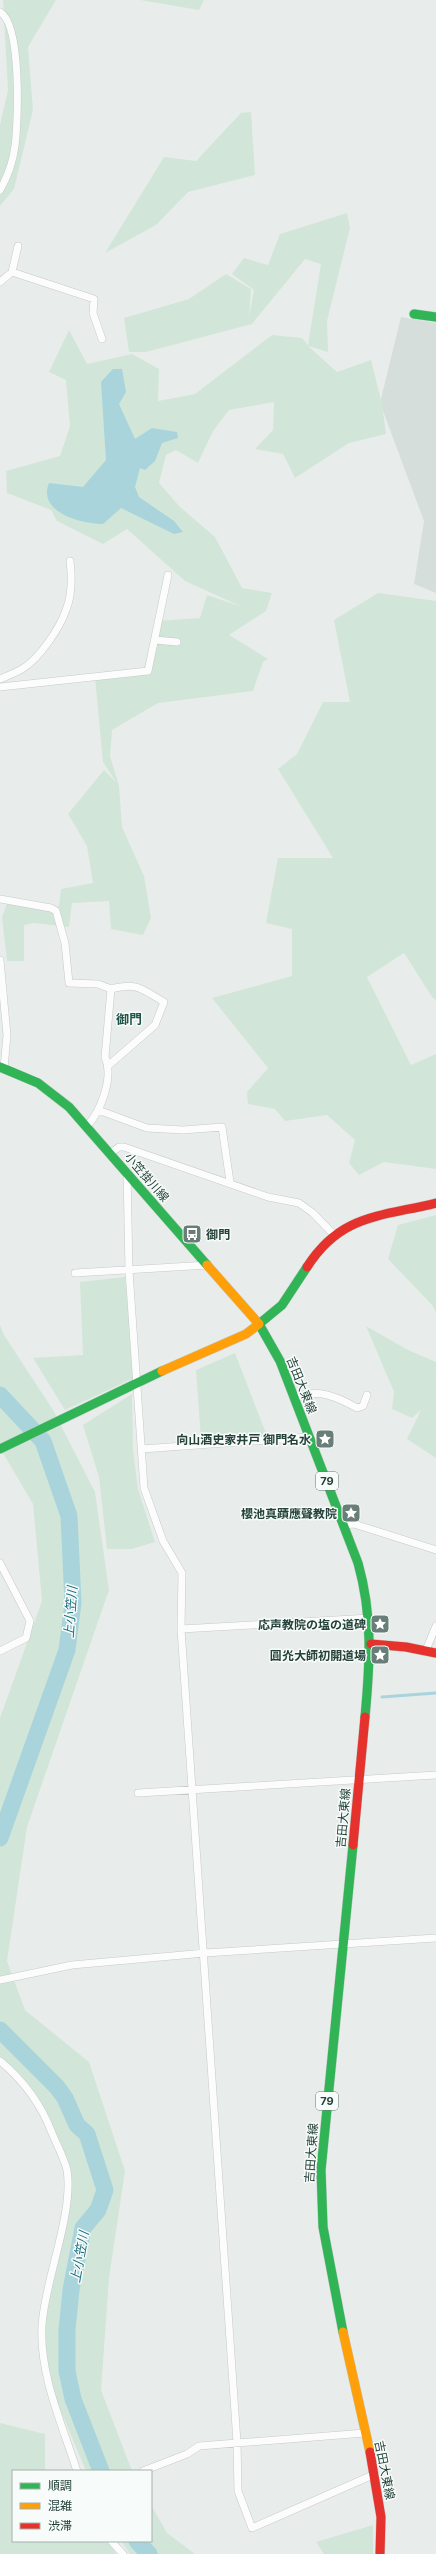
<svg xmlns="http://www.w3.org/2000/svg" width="436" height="2554" font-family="Inter,'Noto Sans JP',sans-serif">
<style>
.built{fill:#d6dedb}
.green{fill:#d1e6d8}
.water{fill:#a9d4db}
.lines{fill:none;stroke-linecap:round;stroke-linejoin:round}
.stream{stroke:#a9d4db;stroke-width:3}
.river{stroke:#a9d4db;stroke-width:17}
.street-casing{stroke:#c5cac8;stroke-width:8}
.fast-casing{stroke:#c3cbc8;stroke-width:10}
.slow-casing{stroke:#c3cbc8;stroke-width:10}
.jam-casing{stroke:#c3cbc8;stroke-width:10}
.street{stroke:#fcfcfc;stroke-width:7}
.fast{stroke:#30b455;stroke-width:9}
.slow{stroke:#ff9f0a;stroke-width:9}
.jam{stroke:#e5322d;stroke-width:9}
.labels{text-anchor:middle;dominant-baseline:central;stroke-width:3;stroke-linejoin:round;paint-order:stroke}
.shield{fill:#f7fbf9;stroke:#637a73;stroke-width:1}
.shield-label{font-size:11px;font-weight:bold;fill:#24423a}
.street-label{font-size:12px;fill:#24423a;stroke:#f7fbf9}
.poi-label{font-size:12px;font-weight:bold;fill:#24423a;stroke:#f7fbf9;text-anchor:end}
.neighbourhood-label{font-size:13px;font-weight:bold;fill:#1f5548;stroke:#f7fbf9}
.water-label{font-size:13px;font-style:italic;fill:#1c6f80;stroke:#f7fbf9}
</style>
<rect width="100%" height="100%" fill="#e8edeb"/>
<path class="built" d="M 401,317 L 436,323 L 436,593 L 414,584 L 424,521 L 380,403 Z"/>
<path class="green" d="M 3,0 L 56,0 L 28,47 L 33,110 L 14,189 L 0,206 L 0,125 L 8,90 Z
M 140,0 L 204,0 L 199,10 Z
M 251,112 L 255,175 L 188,192 L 156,225 L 105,253 L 164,157 L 196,161 L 241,113 Z
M 347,213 L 350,228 L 327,321 L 328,352 L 308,346 L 337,372 L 371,360 L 382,404 L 386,434 L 349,443 L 295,478 L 283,454 L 255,449 L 273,430 L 274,402 L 229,410 L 213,431 L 198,463 L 176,450 L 166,455 L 159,483 L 179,506 L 215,537 L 242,588 L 272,593 L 266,611 L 229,635 L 268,659 L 263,662 L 253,691 L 158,703 L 112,730 L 110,756 L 119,786 L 122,827 L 144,876 L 151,918 L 143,935 L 111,929 L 109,901 L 72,903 L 69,927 L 34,923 L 24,925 L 24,961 L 7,961 L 2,917 L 7,904 L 52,910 L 59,906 L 61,889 L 93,883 L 87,846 L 68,814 L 104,770 L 116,782 L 103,762 L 95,677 L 144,668 L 156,621 L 200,618 L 207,595 L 240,606 L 185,581 L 127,529 L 103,544 L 57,521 L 51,510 L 7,493 L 6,471 L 60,456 L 70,426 L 66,380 L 49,372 L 69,330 L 87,364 L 132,354 L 159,369 L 158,401 L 195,394 L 272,335 L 302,338 L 308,345 L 321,264 L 305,259 L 252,324 L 146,352 L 129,352 L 124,318 L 189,299 L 226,274 L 251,289 L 249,317 L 254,290 L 232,274 L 244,258 L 268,265 L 280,234 Z
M 378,593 L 436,601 L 436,1000 L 432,997 L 404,953 L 367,977 L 411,1065 L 436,1054 L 436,1169 L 384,1162 L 359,1175 L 349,1163 L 355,1140 L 327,1115 L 285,1121 L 275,1109 L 248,1104 L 247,1092 L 268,1068 L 212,998 L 292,976 L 292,929 L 266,923 L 278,858 L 333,858 L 278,769 L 297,754 L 323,702 L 350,702 L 334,620 Z
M 436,1215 L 436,1313 L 433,1306 L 388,1259 L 398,1225 Z
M 125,1277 L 134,1378 L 65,1410 L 33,1358 L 83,1355 L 80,1282 Z
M 0,1325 L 4,1335 L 53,1410 L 95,1492 L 109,1590 L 27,1827 L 7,1961 L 25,2010 L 89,2062 L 125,2171 L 109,2278 L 101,2390 L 132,2471 L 86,2471 L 50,2385 L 42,2352 L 49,2288 L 71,2176 L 39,2104 L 0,2060 L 0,1718 L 42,1601 L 33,1504 L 0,1448 Z
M 366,1326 L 408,1350 L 436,1362 L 436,1458 L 407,1439 L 421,1410 L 412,1418 L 392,1409 L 394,1392 Z
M 235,1353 L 267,1436 L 201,1440 L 196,1370 Z
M 132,1394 L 133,1450 L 138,1489 L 155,1542 L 132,1549 L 107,1549 L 99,1477 L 83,1425 Z
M 0,2423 L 45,2434 L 45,2471 L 13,2471 L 13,2541 L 107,2541 L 116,2554 L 0,2554 Z
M 151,2505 L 167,2533 L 195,2554 L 130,2554 L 121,2541 L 151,2541 Z
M 373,2525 L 373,2554 L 324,2554 L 316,2542 Z"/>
<path class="water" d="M 113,369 L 122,369 L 126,392 L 119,404 L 135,439 L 152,428 L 177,432 L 178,438 L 162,443 L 155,461 L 145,470 L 140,468 L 135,487 L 139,497 L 174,521 L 183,532 L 174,534 L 121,508 L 103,524 C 81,524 37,512 49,483 L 83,487 L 106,460 L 101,382 Z"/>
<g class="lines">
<path class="stream" d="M 382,1697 L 436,1693"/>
<path class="river" d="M 0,1395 L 43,1441 L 69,1516 L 73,1603 L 67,1650 L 0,1838
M 0,2030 L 57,2087 L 65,2098 L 77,2125 L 87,2134 L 105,2190 L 98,2210 L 83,2228 L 71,2290 L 67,2330 L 67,2371 L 73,2399 L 101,2471
M 137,2541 L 149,2554"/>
<g class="street-casing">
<path id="street" d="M 0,12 C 22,25 18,122 15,146 C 13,162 8,176 0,190
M 12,272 L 94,299 L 93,313 L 102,339
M 0,282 L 12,272 L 18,246
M 155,640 L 177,642
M 0,679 C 7,676 15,673 22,669 C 39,659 60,628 66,610 C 72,595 72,577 70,561
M 0,687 L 148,671 L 168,575
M 0,899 L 51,908 L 56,911 L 65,943 L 69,983 L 98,984 L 111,989 L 105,1057 C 114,1077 101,1111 87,1126
M 0,960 L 7,1035 L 4,1068
M 109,1065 L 155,1025 L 164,1002 C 141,989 138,982 111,989
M 98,1110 L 147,1128 L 183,1130 L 222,1127 L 230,1182
M 111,1153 L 119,1147 L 124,1147 L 268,1197 L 299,1203 L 313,1213 L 334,1235
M 127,1172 L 129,1271 L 144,1488 L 163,1541 L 182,1573 L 181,1629 L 237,2442 L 238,2491 L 252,2528 L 375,2474
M 75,1273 L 208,1265
M 295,1397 C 319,1389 336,1396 357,1408 L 363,1406 L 367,1395
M 142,1449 L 310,1437
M 343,1525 L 354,1524 L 436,1550
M 0,1563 L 30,1621 L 26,1638 L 0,1651
M 181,1629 L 370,1618
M 426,1650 L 436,1626
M 138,1793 L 436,1775
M 0,1980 L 72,1965 L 205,1953 L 436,1938
M 0,2061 C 24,2081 41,2104 52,2133 C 57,2145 64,2158 67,2170 C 74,2213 45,2279 42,2325 C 39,2374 62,2424 77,2471
M 143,2471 L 187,2454 L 199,2446 L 365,2433
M 111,2541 L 123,2554"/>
</g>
<g class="fast-casing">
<path id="fast" d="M 414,314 L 436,317
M 0,1067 L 38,1083 L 69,1107 L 207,1265
M 307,1267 L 282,1305 L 259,1324 L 280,1361 L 358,1563 C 373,1616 370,1663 365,1717
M 0,1449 L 162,1371
M 343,2332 L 323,2227 L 321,2170 L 353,1845"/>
</g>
<g class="slow-casing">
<path id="slow" d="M 162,1371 L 246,1334 L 259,1324 L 207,1265
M 343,2332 L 370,2452"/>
</g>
<g class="jam-casing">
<path id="jam" d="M 307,1267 C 341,1214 380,1217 436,1203
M 371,1644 L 406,1647 L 436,1653
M 353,1845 L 365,1717
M 370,2452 L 381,2517 L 380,2554"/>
</g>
<use href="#street" class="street"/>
<use href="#fast" class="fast"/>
<use href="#slow" class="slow"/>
<use href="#jam" class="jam"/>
</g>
<defs>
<g id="bus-square" transform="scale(1)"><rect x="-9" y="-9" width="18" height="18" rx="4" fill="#697e78" stroke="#f7fbf9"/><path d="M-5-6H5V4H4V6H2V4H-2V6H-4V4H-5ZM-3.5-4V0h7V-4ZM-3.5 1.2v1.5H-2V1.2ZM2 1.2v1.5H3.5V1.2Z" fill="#fff"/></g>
<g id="sight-square" transform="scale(1)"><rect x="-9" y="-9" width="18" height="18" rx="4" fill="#697e78" stroke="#f7fbf9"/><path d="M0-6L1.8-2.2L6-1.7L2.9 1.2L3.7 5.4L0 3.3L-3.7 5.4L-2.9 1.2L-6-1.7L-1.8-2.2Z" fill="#fff"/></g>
</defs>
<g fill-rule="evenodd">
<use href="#bus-square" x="192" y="1234"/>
<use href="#sight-square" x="325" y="1439"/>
<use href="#sight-square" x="351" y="1513"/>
<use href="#sight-square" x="380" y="1624"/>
<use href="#sight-square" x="380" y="1655"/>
</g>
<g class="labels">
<g class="shield">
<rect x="316" y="1472" width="22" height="18" rx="3"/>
<rect x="316" y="2092" width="22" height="18" rx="3"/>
</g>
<g class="shield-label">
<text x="327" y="1481">79</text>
<text x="327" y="2101">79</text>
</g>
<g class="street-label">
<text transform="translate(147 1177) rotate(49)">小笠掛川線</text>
<text transform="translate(302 1385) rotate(68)">吉田大東線</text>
<text transform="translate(343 1818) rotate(-85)">吉田大東線</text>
<text transform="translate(311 2153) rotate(-86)">吉田大東線</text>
<text transform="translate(385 2470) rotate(79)">吉田大東線</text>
</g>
<g class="poi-label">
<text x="206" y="1234" text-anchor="start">御門</text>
<text x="311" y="1439">向山酒史家井戸 御門名水</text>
<text x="337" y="1513">櫻池真蹟應聲教院</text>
<text x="366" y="1624">応声教院の塩の道碑</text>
<text x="366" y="1655">圓灮大師初開道場</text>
</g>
<g class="neighbourhood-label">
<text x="129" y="1019">御門</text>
</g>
<g class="water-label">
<text transform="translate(70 1612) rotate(-86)">上小笠川</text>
<text transform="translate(79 2257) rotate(-80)">上小笠川</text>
</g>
</g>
<rect x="12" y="2470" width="140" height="72" fill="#f7fbf9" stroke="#a3b1ad"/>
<rect x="20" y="2483" width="20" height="6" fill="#30b455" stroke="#a3b1ad"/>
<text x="48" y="2490" font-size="12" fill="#24423a">順調</text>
<rect x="20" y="2503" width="20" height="6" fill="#ff9f0a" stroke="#a3b1ad"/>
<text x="48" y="2510" font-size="12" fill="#24423a">混雑</text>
<rect x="20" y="2523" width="20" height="6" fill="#e5322d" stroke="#a3b1ad"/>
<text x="48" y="2530" font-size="12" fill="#24423a">渋滞</text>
</svg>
